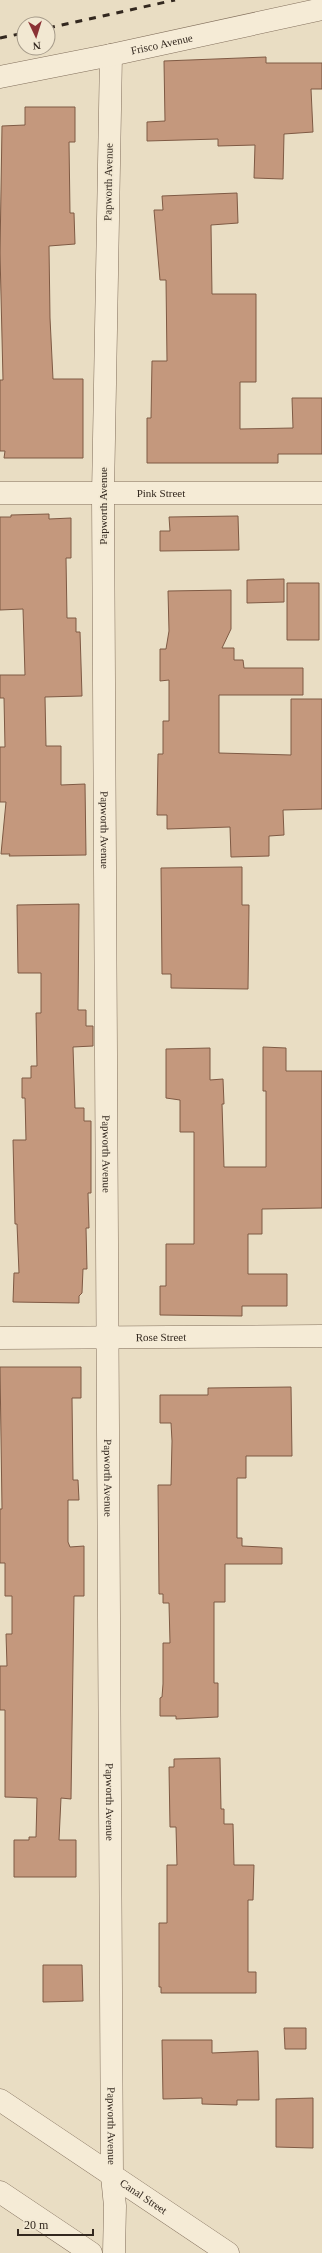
<svg xmlns="http://www.w3.org/2000/svg" width="322" height="2253" font-family="Georgia,serif">
<style>
.building{fill:#c4987d;stroke:#7f5a44}
.lines{fill:none;stroke-linecap:round;stroke-linejoin:round}
.street-casing{stroke:#826f5c;stroke-width:23}
.street{stroke:#f5ebd6;stroke-width:22}
.rail{stroke:#33281f;stroke-width:3;stroke-dasharray:7 7;stroke-linecap:butt}
.labels{text-anchor:middle;dominant-baseline:central;stroke-width:3.5;stroke-linejoin:round;paint-order:stroke}
.street-label{font-size:11px;fill:#33281f;stroke:#f2e8d2}
</style>
<rect width="100%" height="100%" fill="#e9ddc3"/>
<path class="building" d="M 266,57 L 266,63 L 322,63 L 322,89 L 311,89 L 313,132 L 284,134 L 283,179 L 254,178 L 255,145 L 218,146 L 218,139 L 147,141 L 147,122 L 165,121 L 164,61 Z
M 25,107 L 75,107 L 75,142 L 69,142 L 70,213 L 74,213 L 75,244 L 49,246 L 50,318 L 53,379 L 83,379 L 83,458 L 4,458 L 5,451 L 0,451 L 0,380 L 3,380 L 0,253 L 2,126 L 25,125 Z
M 237,193 L 238,223 L 211,225 L 212,294 L 256,294 L 256,382 L 240,382 L 240,429 L 293,428 L 292,398 L 322,398 L 322,454 L 278,454 L 278,463 L 147,463 L 147,418 L 151,418 L 152,361 L 167,361 L 166,280 L 160,280 L 154,210 L 163,210 L 162,196 Z
M 49,514 L 49,519 L 71,518 L 71,558 L 66,558 L 67,618 L 76,618 L 76,632 L 80,632 L 82,696 L 45,697 L 46,746 L 61,746 L 61,785 L 85,784 L 86,855 L 9,856 L 10,854 L 1,854 L 6,802 L 0,802 L 0,747 L 5,747 L 4,698 L 0,698 L 0,675 L 25,675 L 23,609 L 0,610 L 0,517 L 11,517 L 11,515 Z
M 238,516 L 239,550 L 160,551 L 160,531 L 170,531 L 169,517 Z
M 284,579 L 284,602 L 247,603 L 247,580 Z
M 287,583 L 319,583 L 319,640 L 287,640 Z
M 231,590 L 231,629 L 222,648 L 234,648 L 234,660 L 243,660 L 244,668 L 303,668 L 303,695 L 219,695 L 219,753 L 291,755 L 291,699 L 322,699 L 322,809 L 283,810 L 284,835 L 269,836 L 269,856 L 231,857 L 230,827 L 167,829 L 167,815 L 157,815 L 158,754 L 163,754 L 163,721 L 169,721 L 169,680 L 160,681 L 160,649 L 166,649 L 169,631 L 168,591 Z
M 242,867 L 242,905 L 249,905 L 248,989 L 171,988 L 171,974 L 162,974 L 161,868 Z
M 79,904 L 78,1010 L 86,1010 L 86,1026 L 93,1026 L 93,1046 L 73,1047 L 75,1108 L 84,1108 L 84,1121 L 91,1121 L 91,1193 L 88,1193 L 89,1228 L 86,1228 L 87,1269 L 83,1269 L 82,1293 L 79,1296 L 79,1303 L 13,1302 L 14,1273 L 19,1273 L 17,1224 L 15,1224 L 13,1140 L 26,1140 L 25,1098 L 22,1098 L 22,1078 L 31,1078 L 31,1066 L 37,1066 L 36,1013 L 41,1013 L 41,973 L 18,973 L 17,905 Z
M 263,1047 L 286,1048 L 286,1071 L 322,1071 L 322,1208 L 262,1209 L 262,1234 L 248,1234 L 248,1274 L 287,1274 L 287,1306 L 242,1306 L 242,1316 L 160,1315 L 160,1286 L 166,1286 L 166,1244 L 194,1244 L 194,1132 L 180,1132 L 180,1100 L 166,1098 L 166,1049 L 210,1048 L 210,1080 L 223,1079 L 224,1104 L 222,1104 L 224,1167 L 266,1167 L 266,1091 L 263,1091 Z
M 0,1367 L 81,1367 L 81,1398 L 72,1398 L 73,1480 L 78,1480 L 79,1500 L 68,1500 L 68,1542 L 70,1547 L 84,1546 L 84,1596 L 74,1596 L 71,1799 L 61,1798 L 59,1840 L 76,1840 L 76,1877 L 14,1877 L 14,1840 L 29,1840 L 29,1837 L 36,1837 L 37,1798 L 5,1797 L 5,1710 L 0,1710 L 0,1666 L 7,1666 L 6,1634 L 12,1634 L 12,1596 L 5,1596 L 5,1563 L 0,1563 L 0,1509 L 2,1509 Z
M 291,1387 L 292,1456 L 246,1456 L 246,1478 L 237,1478 L 237,1538 L 242,1538 L 242,1546 L 282,1548 L 282,1564 L 225,1564 L 225,1602 L 214,1602 L 214,1683 L 218,1683 L 218,1717 L 176,1719 L 176,1716 L 160,1716 L 160,1698 L 162,1697 L 163,1684 L 163,1643 L 170,1643 L 169,1603 L 163,1603 L 163,1594 L 159,1594 L 158,1485 L 171,1485 L 172,1441 L 171,1423 L 160,1423 L 160,1395 L 208,1395 L 208,1388 Z
M 220,1758 L 221,1809 L 224,1809 L 224,1824 L 233,1824 L 234,1865 L 254,1865 L 253,1900 L 248,1900 L 248,1972 L 256,1972 L 256,1993 L 161,1993 L 161,1987 L 159,1987 L 159,1923 L 167,1923 L 167,1865 L 177,1865 L 176,1827 L 170,1827 L 169,1767 L 174,1767 L 174,1759 Z
M 43,1965 L 82,1965 L 83,2001 L 43,2002 Z
M 284,2028 L 306,2028 L 306,2049 L 285,2049 Z
M 162,2040 L 212,2040 L 212,2053 L 258,2051 L 259,2100 L 237,2100 L 237,2105 L 202,2104 L 202,2098 L 163,2099 Z
M 313,2098 L 313,2148 L 276,2147 L 276,2099 Z"/>
<g class="lines">
<g class="street-casing">
<g id="street">
<path id="s1" d="M 111,55 L 103,494 L 112,2176 L 115,2206 L 114,2253"/>
<path id="s2" d="M 0,77 L 111,55 L 322,9"/>
<path id="s3" d="M 0,493 L 322,493"/>
<path id="s4" d="M 0,1338 L 322,1336"/>
<path id="s5" d="M 0,2100 L 228,2253"/>
<path d="M 0,2192 L 91,2253"/>
</g>
</g>
<use href="#street" class="street"/>
<path class="rail" d="M 48,28 L 175,0
M 0,38 L 24,33"/>
</g>
<g class="labels">
<g class="street-label">
<text stroke="none"><textPath href="#s2" startOffset="165">Frisco Avenue</textPath></text>
<text transform="translate(108 182) rotate(-89)">Papworth Avenue</text>
<text stroke="none"><textPath href="#s3" startOffset="161">Pink Street</textPath></text>
<text transform="translate(103 506) rotate(-90)">Papworth Avenue</text>
<text stroke="none"><textPath href="#s1" startOffset="775">Papworth Avenue</textPath></text>
<text stroke="none"><textPath href="#s1" startOffset="1099">Papworth Avenue</textPath></text>
<text stroke="none"><textPath href="#s4" startOffset="161">Rose Street</textPath></text>
<text stroke="none"><textPath href="#s1" startOffset="1423">Papworth Avenue</textPath></text>
<text stroke="none"><textPath href="#s1" startOffset="1747">Papworth Avenue</textPath></text>
<text stroke="none"><textPath href="#s1" startOffset="2071">Papworth Avenue</textPath></text>
<text stroke="none"><textPath href="#s5" startOffset="173">Canal Street</textPath></text>
</g>
</g>
<g transform="translate(36 36) rotate(176)"><circle r="19" fill="#f2e8d2" stroke="#a69b8a"/>
<path d="M0-3L7 15L0 10L-7 15Z" fill="#8b3235"/>
<text y="-6" font-size="11" font-weight="bold" text-anchor="middle" fill="#33281f">N</text>
</g>
<path d="M18 2229v6h75v-6" fill="none" stroke="#33281f" stroke-width="2"/>
<text x="24" y="2229" font-size="12" fill="#33281f" stroke="#f2e8d2" stroke-width="3" paint-order="stroke">20 m</text>
</svg>
